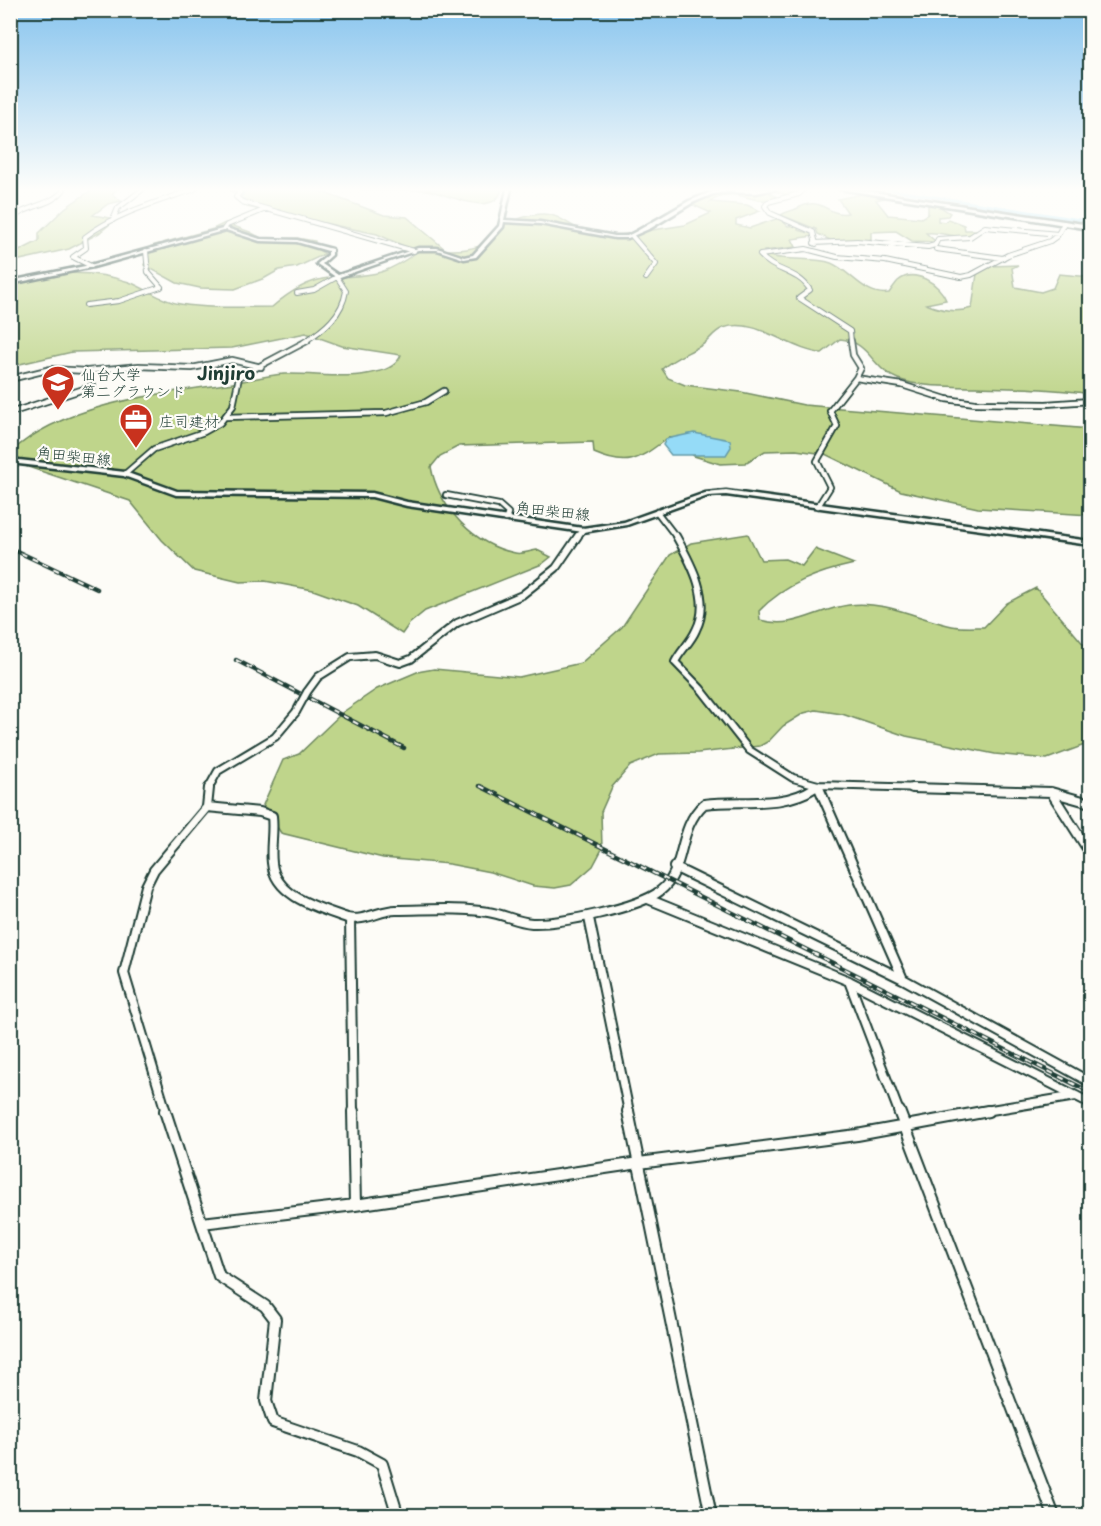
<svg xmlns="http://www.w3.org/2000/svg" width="1101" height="1526" font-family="'Playpen Sans','Klee One',sans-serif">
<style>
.green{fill:#bfd58b;stroke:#6f8960;stroke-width:1.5}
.water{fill:#95dbf7;stroke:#669ca9;stroke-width:1.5}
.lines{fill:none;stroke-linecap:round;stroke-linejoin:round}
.stream{stroke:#669ca9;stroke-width:1.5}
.river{fill:#95dbf7;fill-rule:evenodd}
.minor-far4-casing{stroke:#1f3d34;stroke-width:6}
.minor-far3-casing{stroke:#1f3d34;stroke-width:8}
.minor-far2-casing{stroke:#1f3d34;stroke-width:10}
.minor-far1-casing{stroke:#1f3d34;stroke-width:12}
.minor-casing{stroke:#1f3d34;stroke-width:14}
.tertiary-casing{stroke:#1f3d34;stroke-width:5}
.secondary-casing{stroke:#1f3d34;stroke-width:5}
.trunk-casing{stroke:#1f3d34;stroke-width:5}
.minor-far4{stroke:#fdfcf7;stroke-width:4}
.minor-far3{stroke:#fdfcf7;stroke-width:4.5}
.minor-far2{stroke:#fdfcf7;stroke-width:6}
.minor-far1{stroke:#fdfcf7;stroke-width:8}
.minor{stroke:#fdfcf7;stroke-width:10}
.tertiary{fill:#fdfcf7;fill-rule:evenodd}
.secondary{fill:#fdfcf7;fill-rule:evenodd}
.trunk{fill:#fdfcf7;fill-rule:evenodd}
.rail-casing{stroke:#1f3d34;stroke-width:4.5}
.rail{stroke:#fdfcf7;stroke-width:2;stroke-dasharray:6;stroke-linecap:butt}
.minor-bridge-casing{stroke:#1f3d34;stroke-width:10;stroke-linecap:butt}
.minor-bridge{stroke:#fdfcf7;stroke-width:6}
.labels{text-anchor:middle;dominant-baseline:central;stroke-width:4.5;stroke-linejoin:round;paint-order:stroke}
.far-poi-label{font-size:15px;fill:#1f3d34;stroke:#fdfcf7;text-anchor:start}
.far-street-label{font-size:15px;fill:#1f3d34;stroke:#fdfcf7}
.far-quarter-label{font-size:18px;font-weight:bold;fill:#1f3d34;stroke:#fdfcf7}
</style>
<rect width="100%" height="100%" fill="#fdfcf7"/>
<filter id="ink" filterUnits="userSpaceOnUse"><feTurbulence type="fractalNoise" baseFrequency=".0167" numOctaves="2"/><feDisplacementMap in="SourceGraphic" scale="12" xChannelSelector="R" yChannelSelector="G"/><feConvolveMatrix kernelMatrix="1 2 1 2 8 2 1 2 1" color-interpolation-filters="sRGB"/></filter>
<g filter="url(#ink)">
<path class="green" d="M 93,189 L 117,189 L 112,194 L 121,201 L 108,204 L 93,215 L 116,219 L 99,233 L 69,249 L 11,262 L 11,255 L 39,241 L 39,233 L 65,208 Z
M 246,189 L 314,189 L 384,215 L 407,217 L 446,250 C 459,250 475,250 487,242 C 493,238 496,228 502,225 C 513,220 531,214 543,214 C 566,214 576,237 607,237 L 685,225 L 711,213 L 693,205 L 710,194 L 759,194 L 774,190 L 800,189 L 787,195 L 775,191 L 770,193 L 777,197 C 753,209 738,183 710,202 L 747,205 L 760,211 L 736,220 L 736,225 L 750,228 L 779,218 L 788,226 L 799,225 L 798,230 L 813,234 L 813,236 L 792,239 L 796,247 L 764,251 L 764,254 C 786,263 813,256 831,263 C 851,271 865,297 889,293 C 892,289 895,284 898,281 C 914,267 940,284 946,300 L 926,304 C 940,310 957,313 972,308 L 977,274 L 992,266 L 1018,265 L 1012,268 L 1015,287 L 1041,292 L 1053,288 L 1059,274 L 1090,277 L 1087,286 L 1090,289 L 1090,394 C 1052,388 1014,388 976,387 C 951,386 922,388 898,379 C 873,370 869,341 840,339 L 822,353 C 790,351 756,316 723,328 C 713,332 710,340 702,345 C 689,353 673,358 662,369 L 668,378 L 685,385 L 741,392 L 804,405 L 1090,429 L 1090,515 L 978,508 L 901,491 L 825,454 L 796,450 L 765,451 L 745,463 L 720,464 L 694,456 L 669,437 C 640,458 631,469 594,453 L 593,442 L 459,446 L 440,456 L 431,467 C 439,508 474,545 515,553 C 521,555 530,551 537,550 L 551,557 L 542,564 L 425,611 L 409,624 L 402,634 L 358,606 L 313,590 L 265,581 L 240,582 L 194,571 L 162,540 L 130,501 L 13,462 L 11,452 C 62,404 160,393 226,384 C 246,381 266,375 285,374 C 315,373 347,380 376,372 C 387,370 397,365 401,355 L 342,346 L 306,333 L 232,348 L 72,352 L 11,366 L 11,281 C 51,273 89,268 129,282 C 147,289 161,301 180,304 C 210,309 242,307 272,307 C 287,294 308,280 329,278 C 346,276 364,277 381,272 C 394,268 406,260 417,252 L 377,234 L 247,207 L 237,198 Z
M 360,189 L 502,189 C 494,221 442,191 426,190 C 404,189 383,193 360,189 Z
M 862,194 L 888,197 L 876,200 L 888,215 L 921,218 L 928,214 L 928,205 L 936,204 L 950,213 L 948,216 L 938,217 L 938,221 L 945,222 L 948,219 L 964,225 L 965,230 L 976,230 C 961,244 944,230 926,233 L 936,242 L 912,241 L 896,231 L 871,232 L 871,239 L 867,240 L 832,241 L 818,234 L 816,229 L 781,215 C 785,212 792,211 798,208 C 823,195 827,217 848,213 L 838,199 Z
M 225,223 L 250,232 L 263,239 L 297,238 L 315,241 L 314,247 L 325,254 L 297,267 L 279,270 L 265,278 L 235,289 L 200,288 L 177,283 L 144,265 L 151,246 L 213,229 Z
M 748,534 L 761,560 L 785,559 L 802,566 L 815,549 L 854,564 C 818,572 785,584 759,611 L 760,620 C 795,630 816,609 849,605 C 884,600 919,619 952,626 C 962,628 974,627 984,627 L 1007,603 L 1036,588 L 1090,652 L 1090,743 L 1047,759 L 995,754 L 906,736 L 842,714 L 816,710 L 804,713 L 783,726 L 769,741 L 760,746 L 698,753 L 659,754 L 630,766 L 612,787 L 601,812 L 602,849 L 593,866 L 571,885 L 555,888 L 533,886 L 490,872 L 449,864 L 383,858 L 281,833 L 263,805 L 283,760 L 299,754 L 343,712 L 377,689 L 417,672 L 434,669 L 519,677 L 581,663 L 622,627 L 670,555 L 691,543 Z"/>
<path class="water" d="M 694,433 L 730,440 L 731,447 L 726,455 L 671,455 L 663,445 L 666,439 Z"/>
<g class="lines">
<path class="stream" d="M 241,189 L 245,191 L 241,198 L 246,201
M 14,191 L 19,189
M 254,204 L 297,216
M 317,222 L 343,229"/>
<path class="river" d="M 879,189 L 894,189 L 1090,220 L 1090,224 Z"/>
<g class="minor-far4-casing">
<path id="minor-far4" d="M 232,189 L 240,192 L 236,197 L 242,202 L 414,251
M 804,189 L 799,194 L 768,202 L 765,206 L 770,213 L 813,232 L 816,244
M 113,220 L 118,208 L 143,189
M 10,221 C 25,204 52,207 64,189
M 224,229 L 227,225 L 266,209
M 632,236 L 656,264 L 646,278
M 814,243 L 857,241 L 928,247 L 935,245 L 938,239 L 970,237 L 985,227 L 1058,234
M 936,249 L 1003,258
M 146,251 L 148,272 L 161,287
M 91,266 L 73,257 L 86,248 L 85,237 C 116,213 158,202 195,189
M 297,293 L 314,290 L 337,277 L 346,291 C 342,315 325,329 304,342
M 86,305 L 119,301 L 161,287
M 851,342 L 850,331 L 799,298 L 810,290 C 798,270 774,272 760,255 L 806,249 L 837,257 L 885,261 L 961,277 L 971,275 L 1008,255 L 1050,241 L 1057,236 L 1064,223"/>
</g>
<g class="minor-far3-casing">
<path id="minor-far3" d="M 851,341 L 853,355 L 861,368 L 856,378
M 10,379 L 51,369 L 87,371 L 139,366 L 192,368 L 232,360 L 261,367
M 10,413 L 93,386
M 225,417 L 386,413 L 426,402 L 444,391
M 125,474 L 154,449 L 204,432 L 220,423 L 233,406 L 239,377 L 307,341
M 446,495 L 499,505 L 508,513 L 506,519
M 818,506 L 830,487 L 817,461 L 837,426 L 830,411 L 856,378 L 902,385 L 946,399 L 975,403 L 1046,404 L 1090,401
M 657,512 L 677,538
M 577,538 L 583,530"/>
</g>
<g class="minor-far2-casing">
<path id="minor-far2" d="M 676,536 C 691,563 712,600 696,630 C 691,642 681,650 675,662 L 701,689 L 749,750 L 793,778 L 818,785 L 962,789
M 307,692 L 318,677 L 350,657 L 375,655 L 400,663 L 411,659 L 457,623 L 522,595 L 556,568 L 578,536
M 818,785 L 820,789
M 208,789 L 218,771 L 275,737 L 296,712
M 812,789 L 818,785"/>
</g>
<g class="minor-far1-casing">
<path id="minor-far1" d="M 819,788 L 903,979
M 912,788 L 1051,792 L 1090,803
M 1051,792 L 1090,853
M 207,807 L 260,812 L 272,816 C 274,832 270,847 272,863 C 275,897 320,908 347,918 C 364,922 380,910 396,910 C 426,910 458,907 488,912 C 503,914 517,922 532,923 C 559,924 639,908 660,891 C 687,871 676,829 704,804 C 740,799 782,809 814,788
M 674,867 L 903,979 L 1090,1082
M 648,899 L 849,981 L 1090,1103
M 589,918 L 629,1112
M 350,919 L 353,1112
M 849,981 L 899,1112
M 166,1112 L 124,973 L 146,886 L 154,870 L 207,807 L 209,788
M 979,1112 L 1076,1096"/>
</g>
<g class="minor-casing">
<path id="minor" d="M 165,1111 L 219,1276 L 265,1306 L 275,1319 L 266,1401 L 273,1422 L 358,1451 L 382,1464 L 398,1516
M 353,1111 L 355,1205
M 628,1111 L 711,1516
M 899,1111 L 1054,1516
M 202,1223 L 355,1205 L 639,1163 L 857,1135 L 988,1111"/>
</g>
<g class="tertiary-casing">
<path id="tertiary" d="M 507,189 L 511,189 L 504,220 L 540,222 L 615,236 L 627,236 L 637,231 L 689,201 L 711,192 L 727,189 L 775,189 L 756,193 L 727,192 L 713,194 L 692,203 L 651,228 L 628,238 L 615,238 L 540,224 L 504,222 L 503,227 L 476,257 L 464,259 L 437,250 L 418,250 L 337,278 L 317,264 L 328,255 L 328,251 L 297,242 L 260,241 L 226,230 L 93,267 L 10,284 L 10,281 L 90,265 L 226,228 L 260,239 L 297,240 L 332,249 L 332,255 L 322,264 L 338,275 L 418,248 L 437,248 L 464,257 L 473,255 L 499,226 Z"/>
</g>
<g class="secondary-casing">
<path id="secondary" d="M 10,459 L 125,472 L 177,491 L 372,493 L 407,502 L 583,528 L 624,522 L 705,493 L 726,491 L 1090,541 L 1090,545 L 726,495 L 708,496 L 627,525 L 583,532 L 407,506 L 372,497 L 176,495 L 124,476 L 10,463 Z"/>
</g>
<g class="trunk-casing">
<path id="trunk" d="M 840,189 L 853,189 L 1090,225 L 1090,229 Z"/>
</g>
<use href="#minor-far4" class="minor-far4"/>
<use href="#minor-far3" class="minor-far3"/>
<use href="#minor-far2" class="minor-far2"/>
<use href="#minor-far1" class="minor-far1"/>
<use href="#minor" class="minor"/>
<use href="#tertiary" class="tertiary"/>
<use href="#secondary" class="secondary"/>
<use href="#trunk" class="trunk"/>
<g class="rail-casing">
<path id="rail" d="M 10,548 L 97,589
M 236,660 L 404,748
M 480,786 L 1090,1092"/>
</g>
<use href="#rail" class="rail"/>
<g class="minor-bridge-casing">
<path id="minor-bridge" d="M 296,712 L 307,692"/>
</g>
<use href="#minor-bridge" class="minor-bridge"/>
</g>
</g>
<linearGradient id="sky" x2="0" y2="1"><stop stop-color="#87c4ee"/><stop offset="0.47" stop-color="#fefefb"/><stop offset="1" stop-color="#fefefb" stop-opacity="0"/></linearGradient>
<rect width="1101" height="403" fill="url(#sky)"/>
<defs>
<g id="university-pin" transform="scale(1.725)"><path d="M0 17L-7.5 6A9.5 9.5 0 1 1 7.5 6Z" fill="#c8321e" stroke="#fdfcf7"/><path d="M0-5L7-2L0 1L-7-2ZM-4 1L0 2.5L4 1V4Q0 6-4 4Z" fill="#fff"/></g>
<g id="office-pin" transform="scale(1.725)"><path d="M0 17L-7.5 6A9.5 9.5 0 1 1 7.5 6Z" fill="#c8321e" stroke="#fdfcf7"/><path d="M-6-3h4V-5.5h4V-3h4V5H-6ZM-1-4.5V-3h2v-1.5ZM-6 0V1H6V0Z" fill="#fff"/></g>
</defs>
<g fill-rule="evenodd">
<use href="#university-pin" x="58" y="382"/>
<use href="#office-pin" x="136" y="420"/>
</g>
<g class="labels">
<g class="far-poi-label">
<text x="81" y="373">仙台大学<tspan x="81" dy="17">第二グラウンド</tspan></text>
<text x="159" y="420">庄司建材</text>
</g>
<g class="far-street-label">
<text transform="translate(74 455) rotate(6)">角田柴田線</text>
<text transform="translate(553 510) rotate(6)">角田柴田線</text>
</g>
<g class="far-quarter-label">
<text x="226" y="372">Jinjiro</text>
</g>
</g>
<rect width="1101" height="1526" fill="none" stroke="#fdfcf7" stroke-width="36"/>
<rect x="18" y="18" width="1065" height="1490" fill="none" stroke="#1f3d34" stroke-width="2" filter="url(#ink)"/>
</svg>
